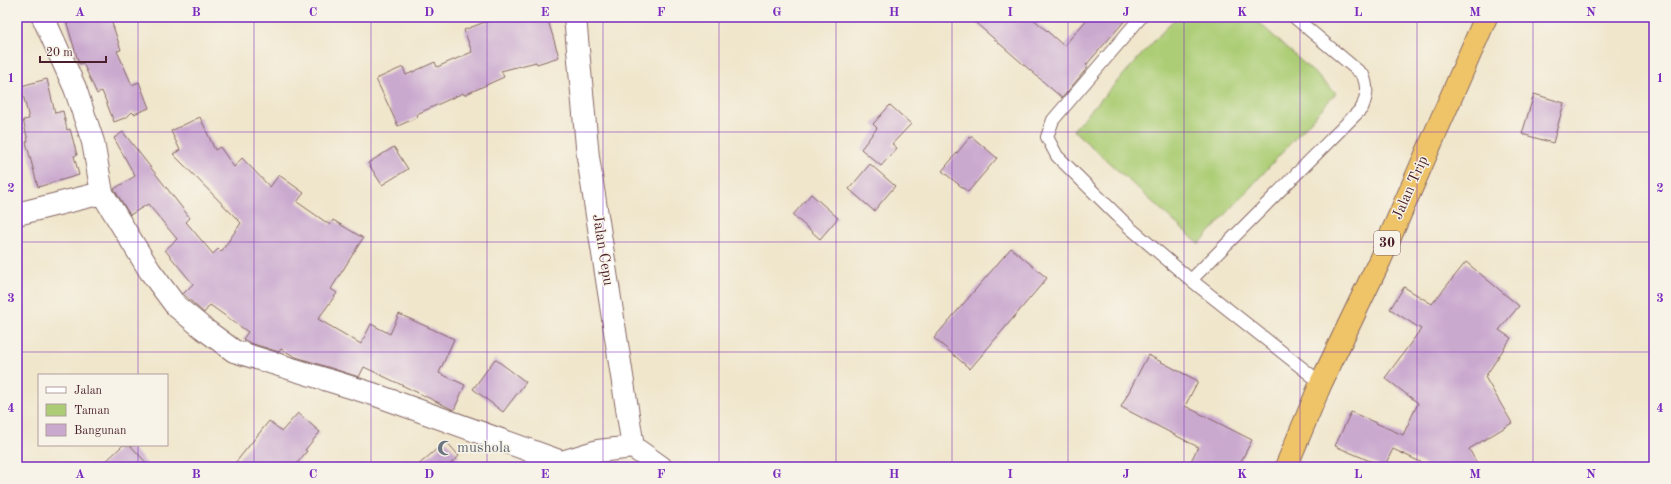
<svg xmlns="http://www.w3.org/2000/svg" width="1671" height="484" font-family="'Old Standard TT',serif">
<style>
.green{fill:#accd75;stroke:#7b7650}
.building{fill:#caa9cf}
.lines{fill:none;stroke-linecap:round;stroke-linejoin:round}
.service-casing{stroke:#846563;stroke-width:14}
.minor-casing{stroke:#846563;stroke-width:24}
.trunk-casing{stroke:#846563;stroke-width:24}
.service{stroke:#fff;stroke-width:12}
.minor{stroke:#fff;stroke-width:22}
.trunk{stroke:#efc469;stroke-width:22}
.grid{fill:none;stroke:#7b2cbf;stroke-width:1;stroke-opacity:0.55}
.labels{text-anchor:middle;dominant-baseline:central;stroke-width:3;stroke-linejoin:round;paint-order:stroke}
.shield{fill:#f7f3e8;stroke:#7e5f64;stroke-width:1}
.shield-label{font-size:14px;font-weight:bold;fill:#4a1f2b}
.street-label{font-size:15px;fill:#4a1f2b;stroke:#f7f3e8}
.worship-label{font-size:15px;fill:#5b616d;stroke:#f7f3e8;text-anchor:start}
.neatline{fill:none;stroke:#7b2cbf;stroke-width:1.5}
.grid-label{font-size:13px;text-anchor:middle;font-weight:bold;fill:#7b2cbf}
</style>
<rect width="100%" height="100%" fill="#f7f3e8"/>
<filter id="ink" filterUnits="userSpaceOnUse"><feTurbulence type="fractalNoise" baseFrequency=".025" numOctaves="2"/><feDisplacementMap in="SourceGraphic" scale="8" xChannelSelector="R" yChannelSelector="G"/><feConvolveMatrix kernelMatrix="1 2 1 2 8 2 1 2 1" color-interpolation-filters="sRGB"/></filter>
<filter id="wash" filterUnits="userSpaceOnUse"><feTurbulence type="fractalNoise" baseFrequency=".012" numOctaves="4" result="noise"/><feDisplacementMap in="SourceGraphic" scale="16" xChannelSelector="R" yChannelSelector="G"/><feGaussianBlur stdDeviation="0.9" result="paint"/><feColorMatrix in="noise" values="0 0 0 0 0 0 0 0 0 0 0 0 0 0 0 0 0 1.4 0 .05"/><feComposite in="paint" operator="in"/></filter>
<g filter="url(#wash)">
<rect width="100%" height="100%" fill="#f0e6cc"/>
<path class="green" d="M 1176,17 L 1253,17 L 1336,93 L 1199,244 L 1073,130 Z"/>
<g id="blocks">
<path class="building" d="M 65,17 L 110,17 L 121,50 L 117,51 L 132,85 L 139,82 L 149,108 L 134,114 L 132,112 L 127,117 L 114,122 L 102,91 L 97,94 L 83,63 L 79,64 Z
M 498,17 L 547,17 L 559,57 L 537,64 L 536,62 L 501,71 L 504,77 L 464,95 L 463,93 L 417,114 L 418,117 L 398,126 L 376,79 L 403,67 L 406,75 L 435,62 L 437,67 L 472,52 L 464,30 Z
M 969,17 L 1031,17 L 1064,46 L 1089,17 L 1128,17 L 1086,65 L 1088,67 L 1062,98 Z
M 47,79 L 55,113 L 63,111 L 67,130 L 70,129 L 77,155 L 74,156 L 79,175 L 38,187 L 26,142 L 28,141 L 23,120 L 29,119 L 21,86 Z
M 1534,94 L 1564,103 L 1553,143 L 1522,134 Z
M 890,105 L 911,124 L 892,144 L 897,148 L 881,166 L 861,149 L 877,128 L 873,124 Z
M 200,117 L 215,150 L 220,147 L 234,167 L 242,158 L 270,187 L 279,175 L 304,193 L 297,202 L 330,225 L 333,220 L 363,238 L 331,289 L 337,293 L 318,319 L 361,344 L 371,324 L 390,334 L 399,314 L 454,339 L 439,373 L 465,385 L 454,410 L 364,367 L 359,377 L 296,357 L 281,349 L 279,352 L 250,343 L 243,339 L 248,332 L 210,305 L 204,313 L 183,294 L 193,284 L 165,250 L 177,239 L 148,204 L 130,215 L 114,189 L 135,176 L 114,138 L 123,132 L 190,218 L 186,222 L 213,254 L 218,249 L 221,252 L 241,223 L 173,154 L 180,150 L 171,131 Z
M 971,136 L 997,158 L 968,192 L 942,171 Z
M 394,147 L 408,169 L 382,185 L 368,163 Z
M 870,164 L 895,186 L 874,211 L 849,189 Z
M 811,194 L 838,218 L 820,239 L 793,215 Z
M 1011,248 L 1047,278 L 970,369 L 934,338 Z
M 1466,262 L 1519,306 L 1499,330 L 1511,338 L 1485,377 L 1512,423 L 1469,449 L 1479,467 L 1431,467 L 1393,449 L 1384,467 L 1335,446 L 1351,412 L 1403,435 L 1418,403 L 1385,378 L 1421,329 L 1390,309 L 1404,287 L 1432,304 Z
M 1148,355 L 1198,381 L 1185,406 L 1252,440 L 1238,467 L 1188,467 L 1198,447 L 1121,407 Z
M 495,359 L 526,382 L 503,412 L 473,389 Z
M 298,413 L 320,432 L 305,450 L 307,451 L 294,467 L 232,467 L 269,421 L 282,431 Z
M 446,441 L 459,456 L 447,467 L 416,467 Z
M 123,445 L 130,445 L 150,467 L 100,467 Z"/>
</g>
</g>
<g filter="url(#ink)">
<use href="#blocks" fill-opacity="0" stroke="#846563" stroke-width="1"/>
<g class="lines">
<g class="service-casing">
<path id="service" d="M 1141,17 L 1053,120 L 1047,137 L 1057,156 L 1129,227 L 1191,280 L 1321,383
M 1191,280 L 1362,108 C 1367,96 1368,88 1363,75 L 1294,17"/>
</g>
<g class="minor-casing">
<path id="minor" d="M 43,17 L 75,88 L 93,142 L 102,193 L 150,271 L 176,306 L 204,329 L 234,351 L 373,394 L 562,462 L 598,451 L 633,447
M 575,17 L 588,157 L 633,447 L 661,467
M 17,214 L 102,193"/>
</g>
<g class="trunk-casing">
<path id="trunk" d="M 1286,467 L 1321,383 L 1380,260 L 1486,17"/>
</g>
<use href="#service" class="service"/>
<use href="#minor" class="minor"/>
<use href="#trunk" class="trunk"/>
</g>
</g>
<path class="grid" d="M 138,17 L 138,375M 254,17 L 254,467M 371,17 L 371,467M 487,17 L 487,467M 603,17 L 603,467M 719,17 L 719,467M 836,17 L 836,467M 952,17 L 952,467M 1068,17 L 1068,467M 1184,17 L 1184,467M 1300,17 L 1300,467M 1417,17 L 1417,467M 1533,17 L 1533,467M 17,132 L 1654,132M 17,242 L 1654,242M 17,352 L 1654,352M 138,445 L 138,467"/>
<defs>
<g id="mosque-bare" transform="scale(1.2)"><path d="M3.5-4.9A6 6 0 1 0 3.5 4.9A5 5 0 1 1 3.5-4.9Z" fill="#6b7280" stroke="#f7f3e8" stroke-width="2.5" paint-order="stroke"/></g>
</defs>
<g fill-rule="evenodd">
<use href="#mosque-bare" x="445" y="448"/>
</g>
<g class="labels">
<rect class="shield" x="1374" y="231" width="26" height="24" rx="3"/>
<g class="shield-label">
<text x="1387" y="243">30</text>
</g>
<g class="street-label">
<text transform="translate(1411 188) rotate(-66)">Jalan Trip</text>
<text transform="translate(602 250) rotate(81)">Jalan Cepu</text>
</g>
<g class="worship-label">
<text x="457" y="448">mushola</text>
</g>
</g>
<rect width="1671" height="484" fill="none" stroke="#f7f3e8" stroke-width="44"/>
<rect x="38" y="374" width="130" height="72" fill="#f7f3e8" stroke="#b29e9c"/>
<rect x="46" y="387" width="20" height="6" fill="#ffffff" stroke="#b29e9c"/>
<text x="74" y="394" font-size="12" fill="#4a1f2b">Jalan</text>
<rect x="46" y="404" width="20" height="12" fill="#accd75" stroke="#b29e9c"/>
<text x="74" y="414" font-size="12" fill="#4a1f2b">Taman</text>
<rect x="46" y="424" width="20" height="12" fill="#caa9cf" stroke="#b29e9c"/>
<text x="74" y="434" font-size="12" fill="#4a1f2b">Bangunan</text>
<path d="M40 56v6h66v-6" fill="none" stroke="#4a1f2b" stroke-width="2"/>
<text x="46" y="56" font-size="12" fill="#4a1f2b" stroke="#f7f3e8" stroke-width="3" paint-order="stroke">20 m</text>
<rect x="22" y="22" width="1627" height="440" class="neatline"/>
<g class="grid-label">
<text x="80" y="16">A</text>
<text x="196" y="16">B</text>
<text x="313" y="16">C</text>
<text x="429" y="16">D</text>
<text x="545" y="16">E</text>
<text x="661" y="16">F</text>
<text x="777" y="16">G</text>
<text x="894" y="16">H</text>
<text x="1010" y="16">I</text>
<text x="1126" y="16">J</text>
<text x="1242" y="16">K</text>
<text x="1358" y="16">L</text>
<text x="1475" y="16">M</text>
<text x="1591" y="16">N</text>
<text x="11" y="82">1</text>
<text x="1660" y="82">1</text>
<text x="11" y="192">2</text>
<text x="1660" y="192">2</text>
<text x="11" y="302">3</text>
<text x="1660" y="302">3</text>
<text x="11" y="412">4</text>
<text x="1660" y="412">4</text>
<text x="80" y="478">A</text>
<text x="196" y="478">B</text>
<text x="313" y="478">C</text>
<text x="429" y="478">D</text>
<text x="545" y="478">E</text>
<text x="661" y="478">F</text>
<text x="777" y="478">G</text>
<text x="894" y="478">H</text>
<text x="1010" y="478">I</text>
<text x="1126" y="478">J</text>
<text x="1242" y="478">K</text>
<text x="1358" y="478">L</text>
<text x="1475" y="478">M</text>
<text x="1591" y="478">N</text>
</g>
</svg>
